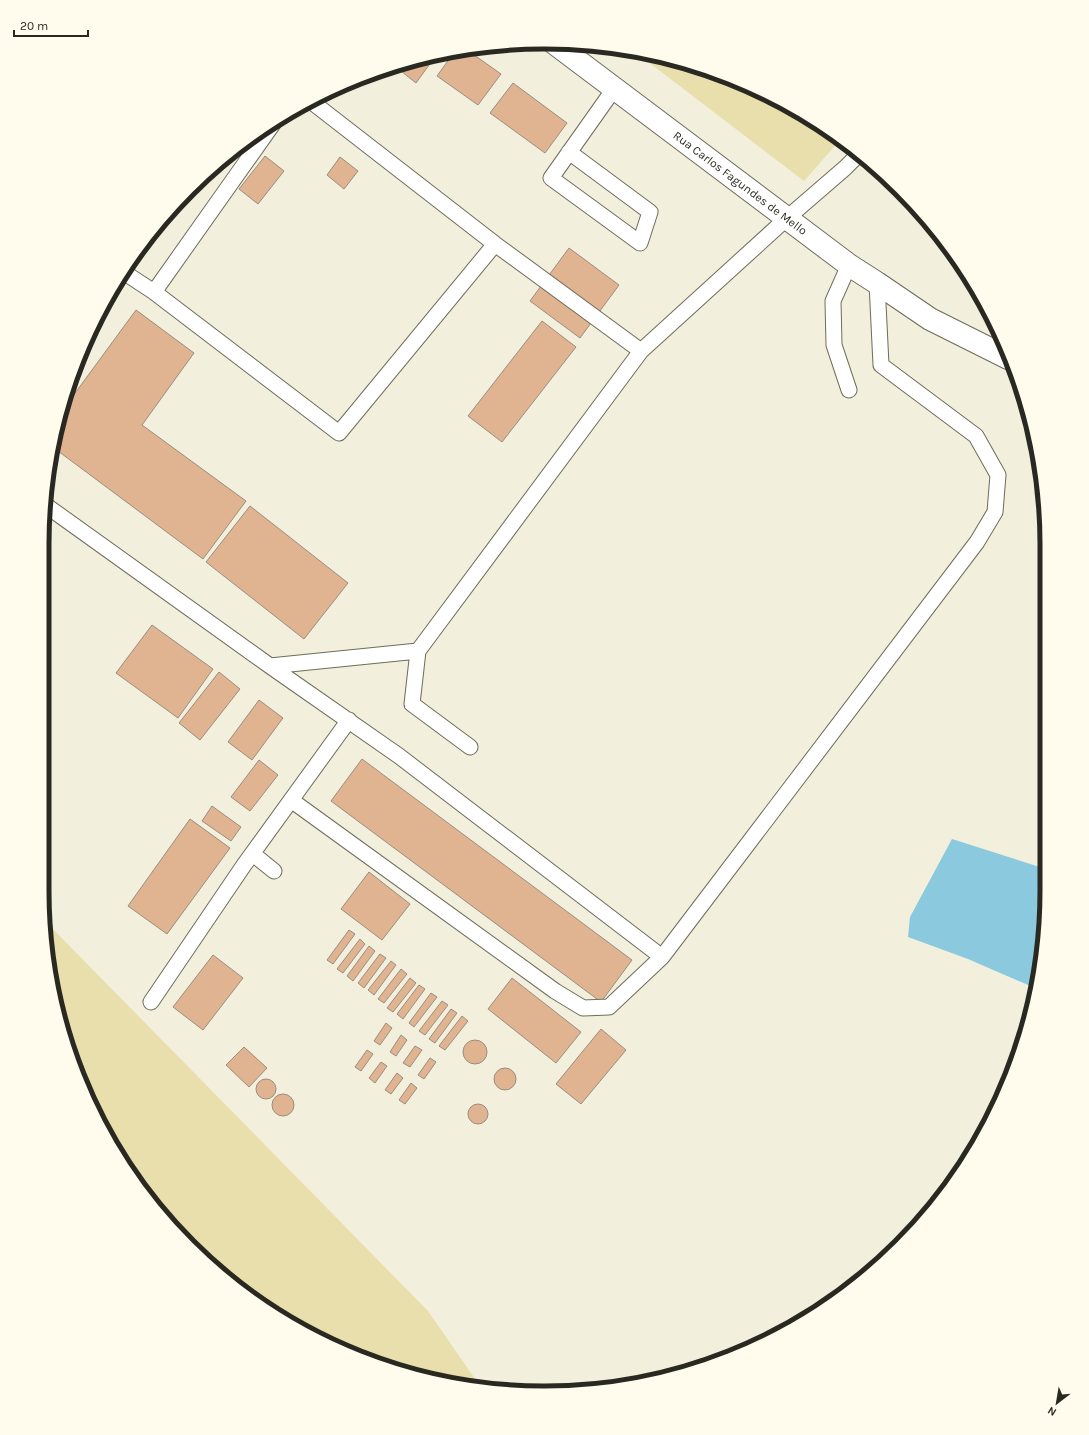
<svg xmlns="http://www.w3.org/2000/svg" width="1089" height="1435" font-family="Karla,sans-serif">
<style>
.green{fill:#e8dfad}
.water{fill:#8bc9de}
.building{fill:#e0b491;stroke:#9b8c80}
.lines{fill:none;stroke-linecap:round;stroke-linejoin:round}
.lane-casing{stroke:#6f6c5b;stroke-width:17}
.street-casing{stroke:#6f6c5b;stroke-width:24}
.lane{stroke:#fff;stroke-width:15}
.street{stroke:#fff;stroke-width:22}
.labels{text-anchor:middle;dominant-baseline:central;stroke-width:3;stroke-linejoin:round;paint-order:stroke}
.street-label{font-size:12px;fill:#2a2921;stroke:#fffced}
.rim{fill:none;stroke:#2a2921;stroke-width:5}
</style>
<rect width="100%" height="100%" fill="#f2efdc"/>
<path class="green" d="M 634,51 L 642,52 L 737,80 L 823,127 L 840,140 L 804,181 Z
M 46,922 L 428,1311 L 480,1386 L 446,1383 L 322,1341 L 213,1268 L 146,1197 L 109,1142 L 59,1021 Z"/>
<path class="water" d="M 952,839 L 1043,868 L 1043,956 L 1035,988 L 968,959 L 908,937 L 910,917 Z"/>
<path class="building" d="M 467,50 L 501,74 L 478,105 L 437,76 L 455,51 Z
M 437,54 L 416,83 L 396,67 Z
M 513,83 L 567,123 L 545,153 L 490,113 Z
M 265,156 L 284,171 L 258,204 L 239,189 Z
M 340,157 L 358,171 L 344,189 L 327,175 Z
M 569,248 L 619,285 L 580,338 L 530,301 Z
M 136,310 L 194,353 L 142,425 L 246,501 L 203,559 L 54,448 L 59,415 Z
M 542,321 L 576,347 L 502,442 L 468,416 Z
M 250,506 L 348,583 L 304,639 L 206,562 Z
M 152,625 L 213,669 L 178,718 L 116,673 Z
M 219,672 L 240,689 L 200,740 L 179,723 Z
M 259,700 L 283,718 L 252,760 L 228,742 Z
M 362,759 L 632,960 L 601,1002 L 331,801 Z
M 259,760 L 278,775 L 250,811 L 231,797 Z
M 212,806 L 241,827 L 231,841 L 202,821 Z
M 190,819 L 230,848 L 167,934 L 128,906 Z
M 369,872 L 410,904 L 382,940 L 341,909 Z
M 349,930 L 355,934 L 333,964 L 327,960 Z
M 360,939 L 365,944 L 343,973 L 337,969 Z
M 369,946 L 375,951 L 353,981 L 347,976 Z
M 380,954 L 386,958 L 364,988 L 358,983 Z
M 213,955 L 243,978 L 203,1030 L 173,1007 Z
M 391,961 L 396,965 L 374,995 L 368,990 Z
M 401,969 L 407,974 L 384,1003 L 378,999 Z
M 410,978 L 416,983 L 393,1012 L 387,1008 Z
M 512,978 L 581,1032 L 556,1063 L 488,1009 Z
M 419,985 L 425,989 L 403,1019 L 397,1014 Z
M 431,993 L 437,997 L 414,1027 L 409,1023 Z
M 442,1001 L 448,1005 L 425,1035 L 419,1031 Z
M 451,1009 L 457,1013 L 435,1043 L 429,1039 Z
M 462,1016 L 468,1021 L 445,1050 L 439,1046 Z
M 386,1023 L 392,1028 L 380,1045 L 374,1041 Z
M 601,1029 L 626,1050 L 581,1104 L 556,1084 Z
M 401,1035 L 407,1040 L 396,1056 L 390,1052 Z
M463 1052a12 12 0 1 1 24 0a12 12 0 1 1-24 0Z
M 415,1046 L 422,1050 L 410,1067 L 403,1063 Z
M 244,1047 L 267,1068 L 249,1087 L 226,1065 Z
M 367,1050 L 373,1054 L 361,1071 L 355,1067 Z
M 430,1058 L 436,1062 L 424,1079 L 418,1075 Z
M 381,1062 L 387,1066 L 375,1083 L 369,1078 Z
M494 1079a11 11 0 1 1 22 0a11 11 0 1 1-22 0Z
M 397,1073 L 403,1078 L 391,1094 L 385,1090 Z
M256 1089a10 10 0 1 1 20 0a10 10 0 1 1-20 0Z
M 411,1083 L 417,1088 L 405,1104 L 399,1100 Z
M272 1105a11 11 0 1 1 22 0a11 11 0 1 1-22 0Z
M468 1114a10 10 0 1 1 20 0a10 10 0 1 1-20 0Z"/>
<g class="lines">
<g class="lane-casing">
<path id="lane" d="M 312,102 L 495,244 L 641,351 L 786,219 L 845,168 L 858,155
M 569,152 L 650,212 L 640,243 L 551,178 L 614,89
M 125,273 L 154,292 L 275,121
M 154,292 L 339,433 L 495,244
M 849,390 L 834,345 L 833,301 L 849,265
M 44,504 L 270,666 L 399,756 L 662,957 L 977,542 L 995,512 L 998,475 L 976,436 L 881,365 L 877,283
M 270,666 L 418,651
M 470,747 L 412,704 L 418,651 L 641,351
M 291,800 L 555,991 L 583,1008 L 609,1007 L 662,957
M 253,854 L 274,871
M 151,1002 L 244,865 L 349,720"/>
</g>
<g class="street-casing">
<g id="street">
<path id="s1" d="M 554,43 L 849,265 L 877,283 L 930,319 L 1008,358"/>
</g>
</g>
<use href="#lane" class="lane"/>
<use href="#street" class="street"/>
</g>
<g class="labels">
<g class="street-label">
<text stroke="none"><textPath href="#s1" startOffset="233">Rua Carlos Fagundes de Mello</textPath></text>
</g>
</g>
<path d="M0 0H1089V1435H0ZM544 49H545A495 495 0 0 1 1040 544V891A495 495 0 0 1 545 1386H544A495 495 0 0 1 49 891V544A495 495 0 0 1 544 49Z" fill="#fffced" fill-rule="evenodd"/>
<path class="rim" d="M544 49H545A495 495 0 0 1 1040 544V891A495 495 0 0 1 545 1386H544A495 495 0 0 1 49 891V544A495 495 0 0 1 544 49Z"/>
<g transform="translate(1057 1403) rotate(211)" stroke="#fffced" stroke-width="3" paint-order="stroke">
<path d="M0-3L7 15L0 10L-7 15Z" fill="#2a2921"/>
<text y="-6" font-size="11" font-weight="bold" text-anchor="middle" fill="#2a2921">N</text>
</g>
<path d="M14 30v6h74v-6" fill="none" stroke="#2a2921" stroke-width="2"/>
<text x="20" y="30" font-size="12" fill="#2a2921" stroke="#fffced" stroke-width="3" paint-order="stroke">20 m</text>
</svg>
